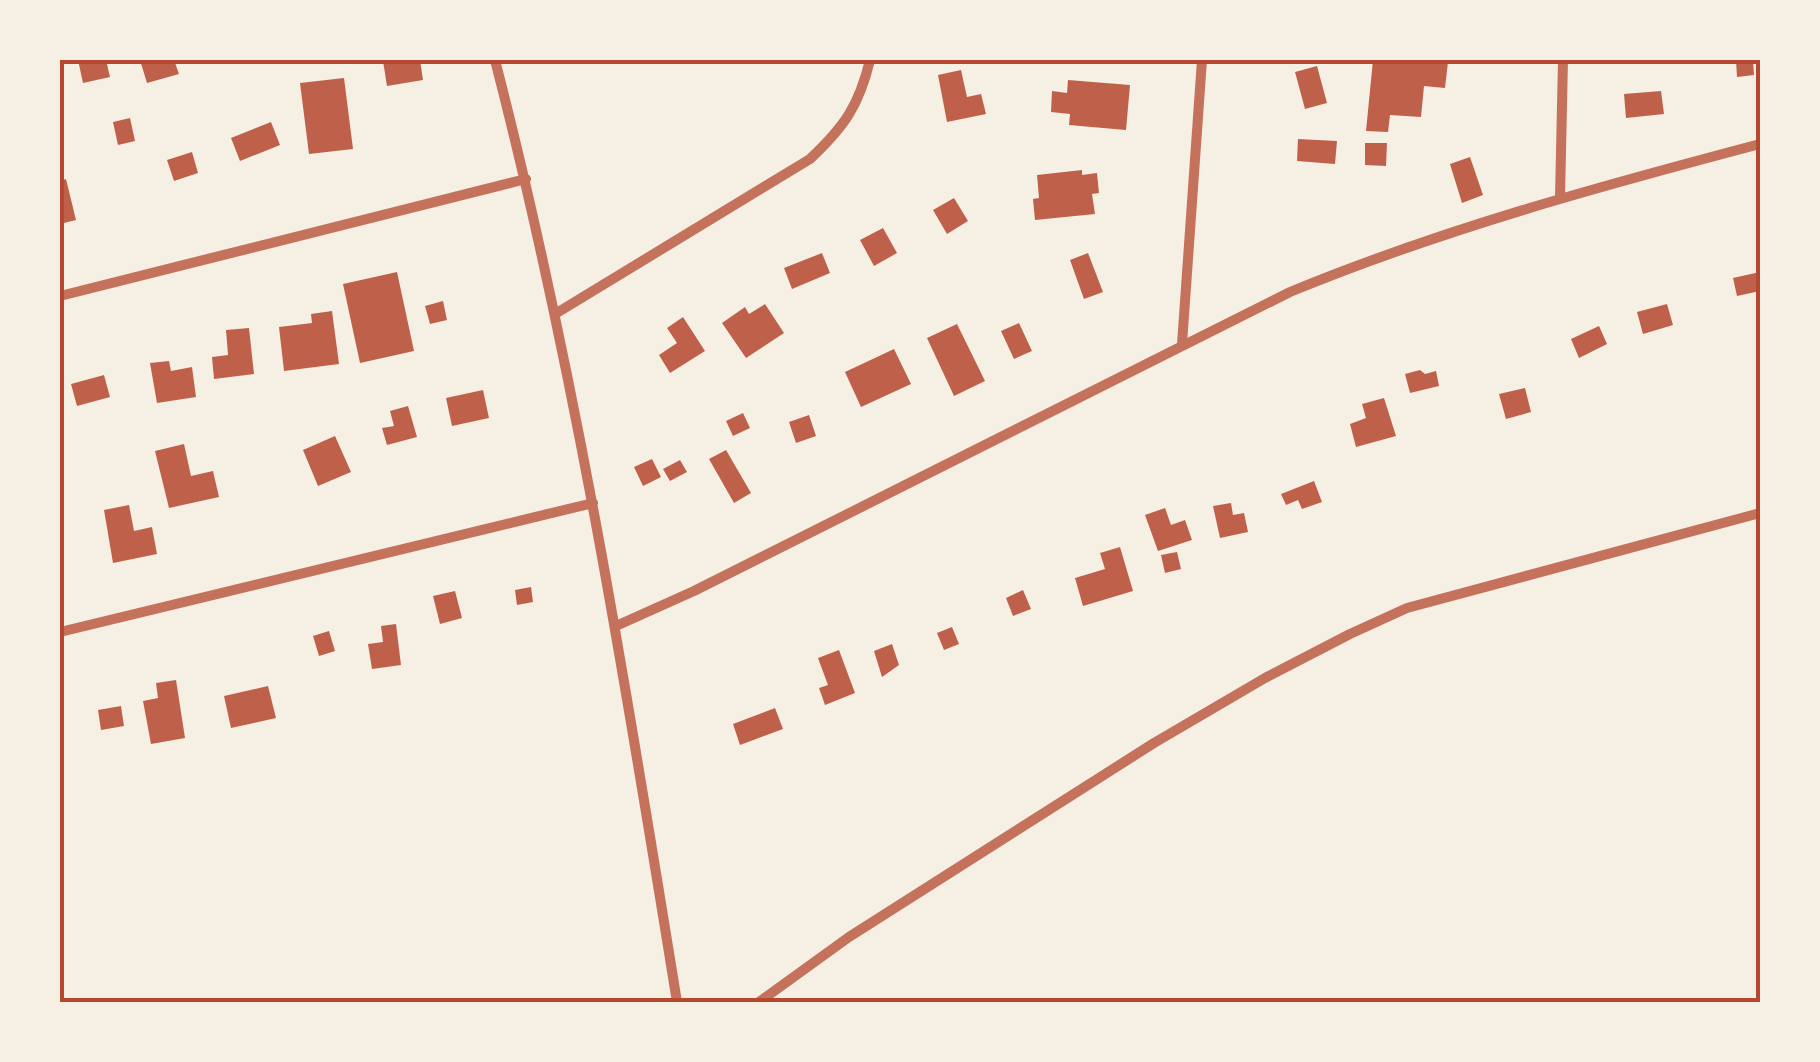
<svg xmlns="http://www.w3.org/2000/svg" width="1820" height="1062" font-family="'Zilla Slab',serif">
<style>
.building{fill:#bf614a}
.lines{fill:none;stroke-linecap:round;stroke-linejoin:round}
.minor{stroke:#c5725c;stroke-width:10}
.neatline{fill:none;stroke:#b5482f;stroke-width:4}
</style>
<rect width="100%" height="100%" fill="#f6efe4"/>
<path class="building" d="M 78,60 L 106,60 L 110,77 L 83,83 Z
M 140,60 L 174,60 L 179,74 L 147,83 Z
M 420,60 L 423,80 L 387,86 L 383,61 Z
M 1373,60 L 1448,62 L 1445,88 L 1424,86 L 1421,117 L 1390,115 L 1388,132 L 1366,131 Z
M 1736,60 L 1753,60 L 1754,75 L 1737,77 Z
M 1317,66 L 1327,103 L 1305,109 L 1295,72 Z
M 961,70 L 967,97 L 981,94 L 986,114 L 947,122 L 938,75 Z
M 344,78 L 353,149 L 309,154 L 300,83 Z
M 1068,80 L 1130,85 L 1126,130 L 1069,125 L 1070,114 L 1051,112 L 1052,91 L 1067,93 Z
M 1661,91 L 1664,114 L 1626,118 L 1624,94 Z
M 130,118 L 135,141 L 118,145 L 113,122 Z
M 271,122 L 280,145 L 240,161 L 231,138 Z
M 1298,139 L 1337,141 L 1335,164 L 1297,161 Z
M 1365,143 L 1387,143 L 1386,166 L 1365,165 Z
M 192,152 L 198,173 L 174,181 L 167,160 Z
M 1470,157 L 1483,195 L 1462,203 L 1450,164 Z
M 1082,170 L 1082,175 L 1097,173 L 1099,193 L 1092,194 L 1095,214 L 1035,220 L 1033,199 L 1039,198 L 1037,175 Z
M 66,179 L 76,220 L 60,224 L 60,181 Z
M 954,198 L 968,221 L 947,234 L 933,210 Z
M 883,228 L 897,253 L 874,266 L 860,240 Z
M 822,253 L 830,273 L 792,289 L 784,268 Z
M 1088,253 L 1103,292 L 1084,299 L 1070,260 Z
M 397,272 L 414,351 L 360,363 L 343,284 Z
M 1760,272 L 1760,291 L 1737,296 L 1733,278 Z
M 443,301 L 447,320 L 430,324 L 425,306 Z
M 765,304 L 784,333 L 746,358 L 722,323 L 745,307 L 749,314 Z
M 1667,304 L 1673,325 L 1643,334 L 1637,312 Z
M 332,311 L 339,364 L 284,371 L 279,327 L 312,323 L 311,314 Z
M 683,317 L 705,351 L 670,373 L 659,355 L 677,343 L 667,328 Z
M 1019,323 L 1032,351 L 1014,359 L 1001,331 Z
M 957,324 L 985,381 L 954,396 L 927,338 Z
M 1599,326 L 1607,344 L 1579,358 L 1571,339 Z
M 249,328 L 254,374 L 214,379 L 212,357 L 228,355 L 226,330 Z
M 894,349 L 911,384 L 861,407 L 845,372 Z
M 169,361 L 171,371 L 192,367 L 196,397 L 157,403 L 150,363 Z
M 1420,370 L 1425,374 L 1436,371 L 1439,386 L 1410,393 L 1405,374 Z
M 104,375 L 110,397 L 77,406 L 71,384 Z
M 1525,388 L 1531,412 L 1506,419 L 1499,394 Z
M 483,390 L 489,418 L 452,426 L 446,398 Z
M 1384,398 L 1396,436 L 1356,447 L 1350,424 L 1366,418 L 1362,404 Z
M 408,406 L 417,437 L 387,445 L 382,428 L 394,426 L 390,411 Z
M 743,413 L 750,428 L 733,436 L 726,421 Z
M 809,415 L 816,436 L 796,443 L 789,422 Z
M 335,436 L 351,472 L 318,486 L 303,450 Z
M 184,444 L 191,476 L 213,471 L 219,497 L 169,508 L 155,451 Z
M 726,450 L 751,493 L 734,503 L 709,459 Z
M 652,459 L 661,477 L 643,486 L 634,467 Z
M 680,460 L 687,472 L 670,481 L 663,469 Z
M 1314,481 L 1322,502 L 1302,509 L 1298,500 L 1286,505 L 1281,494 Z
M 1231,503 L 1233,515 L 1244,513 L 1248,532 L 1220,538 L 1213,506 Z
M 129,505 L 134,531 L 152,527 L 157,554 L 113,563 L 104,510 Z
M 1165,508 L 1171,525 L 1185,520 L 1192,540 L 1158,551 L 1145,515 Z
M 1120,547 L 1133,591 L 1083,606 L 1075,578 L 1105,569 L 1100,553 Z
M 1177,552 L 1181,569 L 1165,573 L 1161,555 Z
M 531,587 L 533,602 L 517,605 L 515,590 Z
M 1023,590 L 1031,609 L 1013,616 L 1006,598 Z
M 455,591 L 462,618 L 440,624 L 433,596 Z
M 396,624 L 401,665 L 372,669 L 368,644 L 383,642 L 381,626 Z
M 952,627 L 959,644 L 944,650 L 937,633 Z
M 329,631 L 335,651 L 319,656 L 313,636 Z
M 892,644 L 899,665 L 882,677 L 874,651 Z
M 839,650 L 855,693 L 825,705 L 819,688 L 828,685 L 818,658 Z
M 176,680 L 185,738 L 151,744 L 143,701 L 158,698 L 156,683 Z
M 268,686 L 276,718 L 231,728 L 224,696 Z
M 121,706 L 124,726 L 101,730 L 98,710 Z
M 775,708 L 783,729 L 740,745 L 733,724 Z"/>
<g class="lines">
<path class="minor" d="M 495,60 C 575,370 626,686 677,1002
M 1560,197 L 1563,60
M 60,296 L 526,179
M 555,314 L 810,159 C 844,127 859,106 870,60
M 1182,344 L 1202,60
M 616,626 L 694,591 L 1290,292 C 1443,229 1601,186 1760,144
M 60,632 L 593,503
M 759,1002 L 849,937 L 1154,743 L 1265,678 L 1350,634 L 1407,608 L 1760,513"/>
</g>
<rect width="1820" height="1062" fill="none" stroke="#f6efe4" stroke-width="125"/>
<rect x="62" y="62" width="1696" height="938" class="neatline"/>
</svg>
